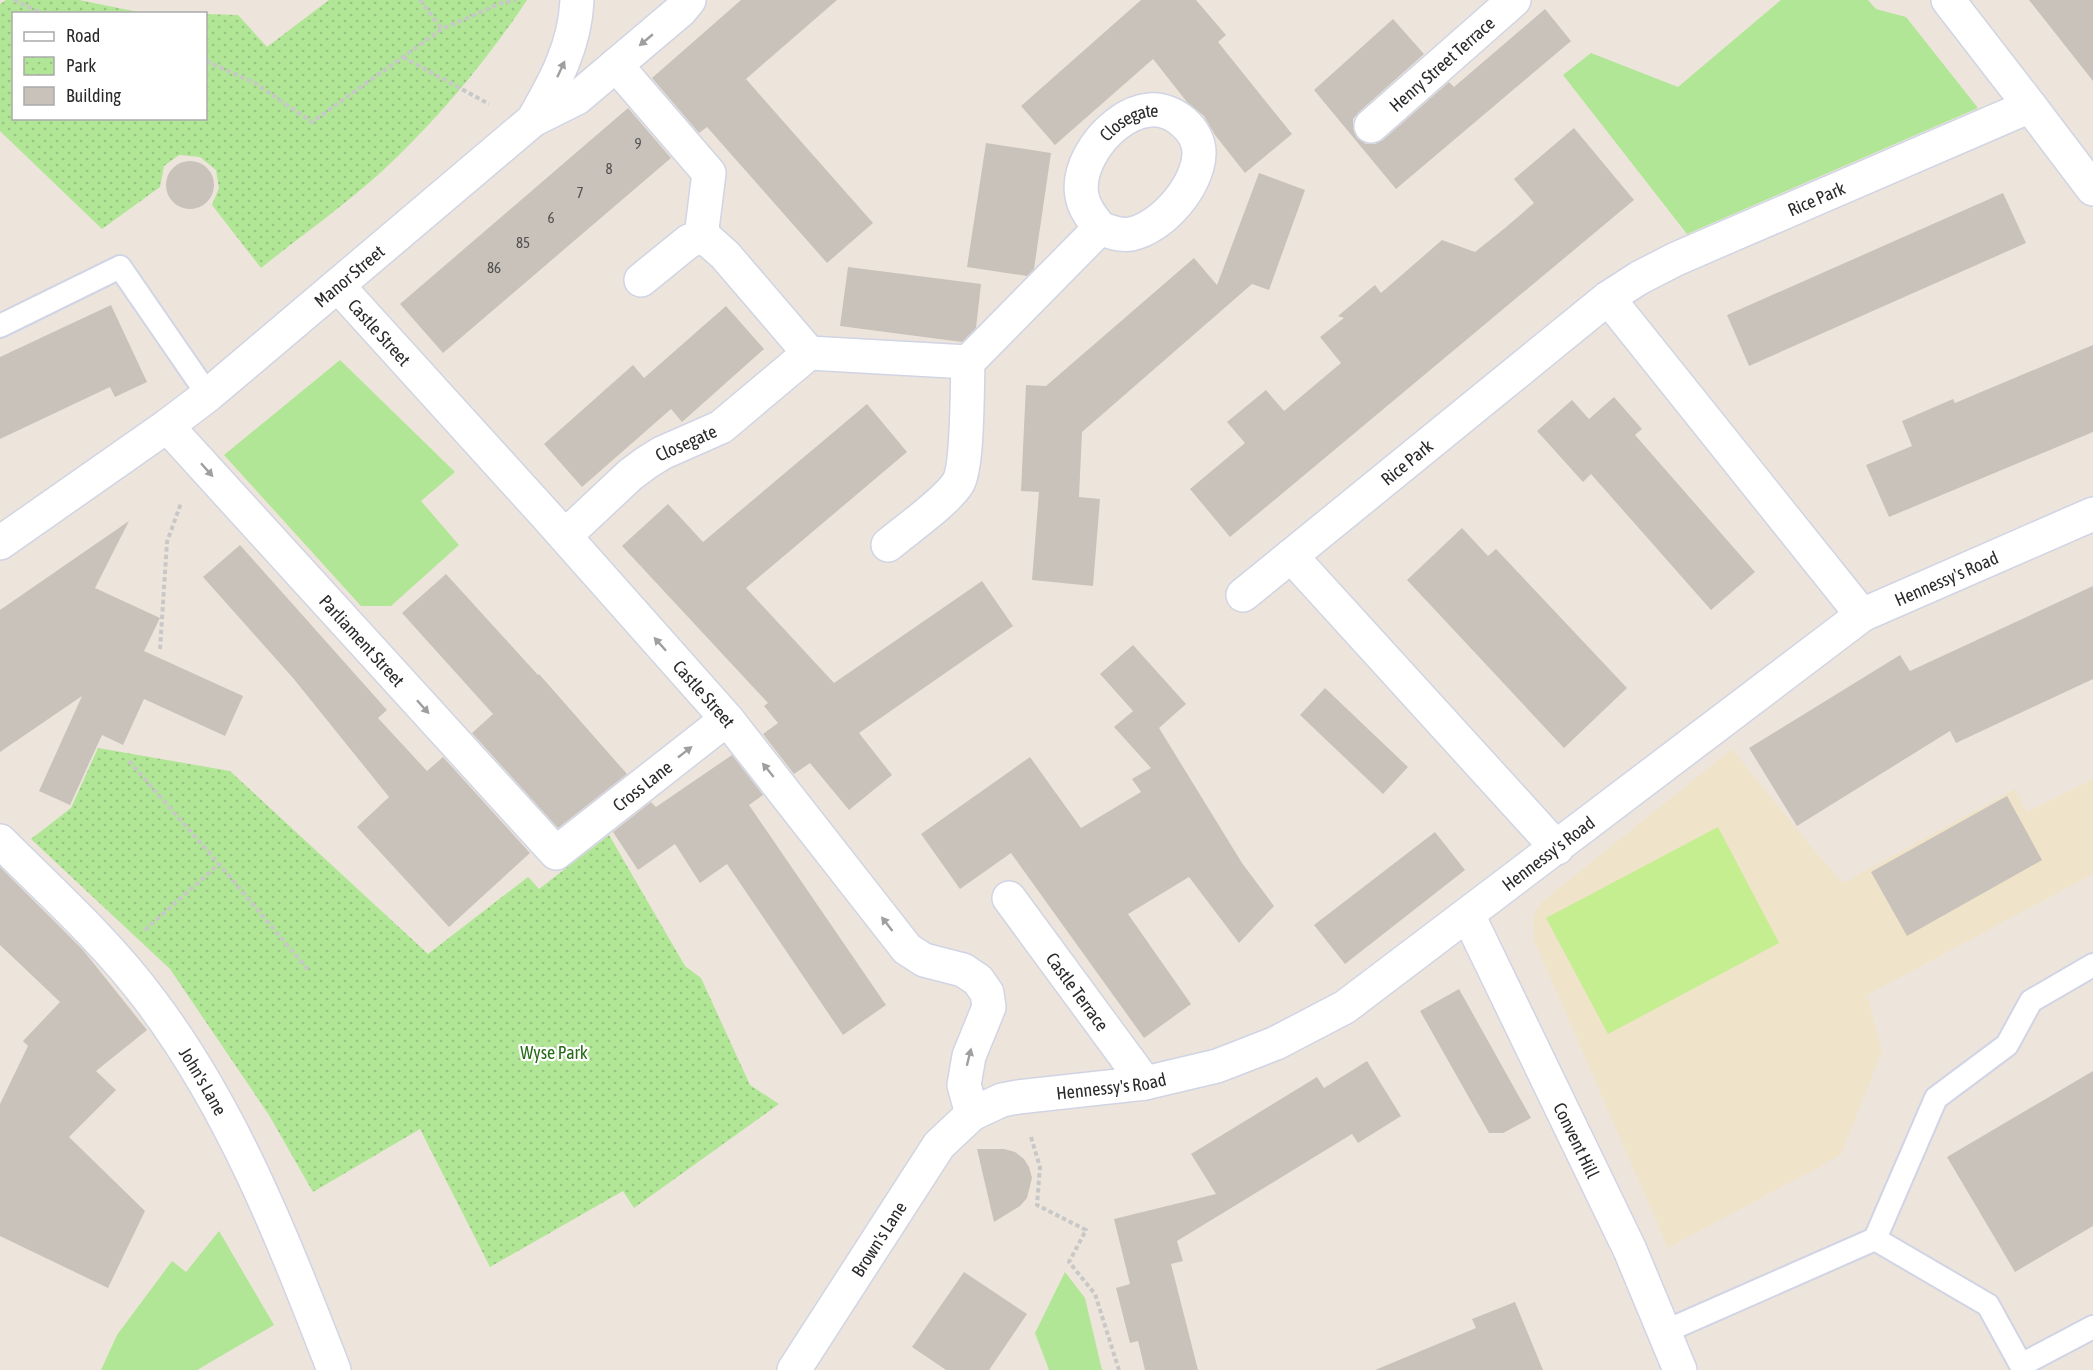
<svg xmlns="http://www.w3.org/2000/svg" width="2093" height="1370" font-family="'Asap Condensed',sans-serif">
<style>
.education{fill:#efe3c9}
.grass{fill:#b0e695}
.park{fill:url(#park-dots)}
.pitch{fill:#c5ee90}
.building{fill:#c8c2bb}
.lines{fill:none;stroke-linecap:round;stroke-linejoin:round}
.service-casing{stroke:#d0d4e4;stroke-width:26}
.pedestrian-casing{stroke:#d0d4e4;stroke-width:36}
.minor-casing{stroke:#d0d4e4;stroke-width:36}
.tertiary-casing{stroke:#d0d4e4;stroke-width:36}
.secondary-casing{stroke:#d0d4e4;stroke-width:36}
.path{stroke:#c8c8c8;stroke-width:4;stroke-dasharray:4.5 3;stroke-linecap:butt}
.service{stroke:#fff;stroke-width:22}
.pedestrian{stroke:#fff;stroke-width:33}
.minor{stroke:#fff;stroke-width:33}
.tertiary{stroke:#fff;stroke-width:33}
.secondary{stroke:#fff;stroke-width:33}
.oneway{fill:#9f9f9f}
.labels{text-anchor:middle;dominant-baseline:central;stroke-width:4.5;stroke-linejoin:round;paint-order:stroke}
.number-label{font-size:15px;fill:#52504e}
.street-label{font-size:18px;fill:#2a2a2a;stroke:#fff}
.park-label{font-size:18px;fill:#276b16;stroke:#fff}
</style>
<defs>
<pattern id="park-dots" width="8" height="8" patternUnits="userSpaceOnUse" patternTransform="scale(1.5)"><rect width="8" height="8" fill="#b0e695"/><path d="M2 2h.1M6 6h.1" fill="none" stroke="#98c581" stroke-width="1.8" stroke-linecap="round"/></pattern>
</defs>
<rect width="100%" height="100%" fill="#ede5db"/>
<path class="education" d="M 1732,749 L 1818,855 L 1843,883 L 2015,789 L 2027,812 L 2093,779 L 2093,874 L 1867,995 L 1882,1051 L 1841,1155 L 1668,1248 L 1534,940 L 1533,916 L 1543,901 Z"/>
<path class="grass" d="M 1781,0 L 1868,0 L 1876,9 L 1906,17 L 1978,108 L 1687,234 L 1563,75 L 1591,53 L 1678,87 Z
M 340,360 L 455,472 L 421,501 L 459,545 L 391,606 L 361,606 L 224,455 Z
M 219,1231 L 274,1325 L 197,1370 L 101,1370 L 117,1335 L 172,1261 L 186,1272 Z
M 1065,1272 L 1085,1298 L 1102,1370 L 1049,1370 L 1035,1333 Z"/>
<path class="park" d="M 6,0 L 79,0 L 138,12 L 194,13 L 14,14 L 14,118 L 206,118 L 206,14 L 238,15 L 267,47 L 329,0 L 527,0 C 490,56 447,108 399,155 C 357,197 307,231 261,268 L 212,205 L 219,188 L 216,170 L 200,157 L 179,155 L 164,166 L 160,187 L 102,229 L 0,131 L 0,4 Z
M 98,748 L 230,771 L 428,954 L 528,877 L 539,889 L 609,835 L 685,966 L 701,978 L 750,1085 L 779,1104 L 634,1208 L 623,1191 L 490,1267 L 420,1129 L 313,1192 L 269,1115 L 170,969 L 31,839 L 71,808 Z"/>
<path class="pitch" d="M 1718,827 L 1779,943 L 1608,1034 L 1546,918 Z"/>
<path class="building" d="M 741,0 L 837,0 L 746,79 L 873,223 L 827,263 L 707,127 L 699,133 L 652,78 Z
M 1141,0 L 1196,0 L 1226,35 L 1218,42 L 1292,134 L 1245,173 L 1215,135 L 1204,116 L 1187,102 L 1153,59 L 1055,145 L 1021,106 Z
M 2029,0 L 2093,0 L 2093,81 Z
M 1545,9 L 1571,41 L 1396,189 L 1314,90 L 1393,19 L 1424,54 L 1359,112 L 1353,119 L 1353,129 L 1357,138 L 1366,144 L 1375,144 L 1383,140 L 1449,82 L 1454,87 Z
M 628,108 L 671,158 L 443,353 L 400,304 Z
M 1574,128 L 1634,200 L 1230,537 L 1190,489 L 1245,443 L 1227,422 L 1266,390 L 1284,411 L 1341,363 L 1320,337 L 1344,318 L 1338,316 L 1375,285 L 1381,293 L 1442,240 L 1475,252 L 1505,228 L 1534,203 L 1514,179 Z
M 986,143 L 1051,153 L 1034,269 L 1027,276 L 967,267 Z
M166 185a24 24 0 1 1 48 0a24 24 0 1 1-48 0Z
M 1259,173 L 1305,190 L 1269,290 L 1252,284 L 1082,432 L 1079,497 L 1100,499 L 1093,586 L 1032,580 L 1039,492 L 1021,491 L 1026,385 L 1046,386 L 1194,258 L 1217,285 Z
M 2003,193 L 2026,243 L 1749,366 L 1727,315 Z
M 848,267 L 981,284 L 976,328 L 962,342 L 840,326 Z
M 111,305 L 147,382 L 115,397 L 110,387 L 0,439 L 0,357 Z
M 726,306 L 764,349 L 682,422 L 671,409 L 582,487 L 544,444 L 633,365 L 644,378 Z
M 2093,345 L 2093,432 L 1889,517 L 1866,465 L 1912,446 L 1902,421 L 1953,399 L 1955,403 Z
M 1614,397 L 1642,429 L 1635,435 L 1755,572 L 1711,610 L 1591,474 L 1583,482 L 1537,431 L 1572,400 L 1589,419 Z
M 867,404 L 907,452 L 746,588 L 834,683 L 982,581 L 1013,626 L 859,733 L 892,775 L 849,810 L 810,763 L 794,774 L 763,734 L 778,723 L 764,706 L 768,703 L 622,546 L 668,504 L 703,542 Z
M 129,521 L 95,588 L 160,618 L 144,651 L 243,696 L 225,736 L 144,699 L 123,745 L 102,735 L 70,805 L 39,791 L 82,696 L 0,752 L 0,610 Z
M 1462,528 L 1488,556 L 1496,549 L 1627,688 L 1564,748 L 1407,580 Z
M 240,545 L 387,710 L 378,718 L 427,771 L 443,757 L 530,853 L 449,927 L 357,827 L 389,797 L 293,678 L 203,577 Z
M 446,574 L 538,675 L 539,674 L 627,774 L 558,828 L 472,733 L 493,714 L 402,613 Z
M 2093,586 L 2093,679 L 1956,743 L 1950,731 L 1797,826 L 1749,748 L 1900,655 L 1910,671 Z
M 1133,645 L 1186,704 L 1159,728 L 1242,863 L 1274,906 L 1239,943 L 1189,877 L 1128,914 L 1191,1004 L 1144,1038 L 1011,853 L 960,889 L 921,834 L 1030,757 L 1081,828 L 1141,792 L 1132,779 L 1151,768 L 1114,727 L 1133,711 L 1100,674 Z
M 1325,688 L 1408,767 L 1383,794 L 1300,715 Z
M 732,755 L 763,795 L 749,805 L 886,1005 L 843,1035 L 727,864 L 700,883 L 675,844 L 638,870 L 613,832 L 651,802 L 656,807 Z
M 2007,796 L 2042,860 L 1907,936 L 1871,872 Z
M 1435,832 L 1465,870 L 1345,964 L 1314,925 Z
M 0,867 L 83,950 L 147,1030 L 96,1071 L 116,1090 L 69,1137 L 145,1211 L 108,1288 L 0,1236 L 0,1104 L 28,1046 L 23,1041 L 60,1002 L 0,945 Z
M 1459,989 L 1531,1118 L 1503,1133 L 1489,1133 L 1420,1011 Z
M 1367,1061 L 1401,1116 L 1358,1143 L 1352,1134 L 1177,1241 L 1183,1261 L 1171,1264 L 1198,1370 L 1145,1370 L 1138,1341 L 1130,1343 L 1116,1288 L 1130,1284 L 1114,1219 L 1216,1194 L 1191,1154 L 1317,1077 L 1324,1088 Z
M 2093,1071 L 2093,1226 L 2015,1272 L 1947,1157 Z
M 977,1149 L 1004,1149 L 1015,1152 L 1024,1159 L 1029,1167 L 1032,1178 L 1027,1198 L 1020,1206 L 994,1222 Z
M 964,1272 L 1027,1314 L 989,1370 L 946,1370 L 912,1347 Z
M 1515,1302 L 1543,1370 L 1375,1370 L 1476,1328 L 1472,1319 Z"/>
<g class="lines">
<g class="service-casing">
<path id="service" d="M 0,326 L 120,267 L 208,395
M 1875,1239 L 1988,1305 L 2021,1365 L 2093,1327
M 1664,1332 L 1875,1239 L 1936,1098 L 2007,1045 L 2031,1001 L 2093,965"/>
</g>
<g class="pedestrian-casing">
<path id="pedestrian" d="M 616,65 L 709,173 L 701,237"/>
</g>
<g class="minor-casing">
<g id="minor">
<path d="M 1948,0 L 2030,106"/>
<path id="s1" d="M 1371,126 L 1514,0"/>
<path d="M 641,280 L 689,241 L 701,237 L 706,238 L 725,255 L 809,353 L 968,362"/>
<path d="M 1608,298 L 1862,615"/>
<path id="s2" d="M 167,426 L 556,853 L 727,719"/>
<path id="s3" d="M 565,536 L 630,475 L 646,463 L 662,453 L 721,427 L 809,353"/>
<path id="s4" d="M 888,545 C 906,530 947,501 958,483 C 968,467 967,386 968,362 L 1100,228 C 1092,218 1084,208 1082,196 C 1077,170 1096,140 1117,124 C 1126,117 1138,111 1150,110 C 1173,108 1200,130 1199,154 C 1198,186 1162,228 1131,234 C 1120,236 1110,232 1100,228"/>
<path d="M 1243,595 L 1291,556"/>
<path id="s5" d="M 0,841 C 52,893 106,941 150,1000 C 234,1111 284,1242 334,1370"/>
<path id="s6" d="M 1557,848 L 1291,556 L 1608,298 L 1639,278 L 1676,259 L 2030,106 L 2093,189"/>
<path id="s7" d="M 1009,898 L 1145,1083"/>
<path id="s8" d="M 1468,915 L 1630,1250 L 1680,1370"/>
</g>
</g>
<g class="tertiary-casing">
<g id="tertiary">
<path id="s9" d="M 338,286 L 545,514 L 727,719 L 907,949 L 924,960 L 963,970 L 978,980 L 987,993 L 989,1007 L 969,1056 L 964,1085 L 972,1114"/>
<path id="s10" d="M 794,1370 L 939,1145 L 972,1114 L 1002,1100 L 1018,1097 L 1145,1083 L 1217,1066 L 1276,1043 L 1345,1007 L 1862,615 L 2093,514"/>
</g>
</g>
<g class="secondary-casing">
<g id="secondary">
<path d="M 533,120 C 555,82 575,46 577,0"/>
<path id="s11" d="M 0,543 L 167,426 L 208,395 L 533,120 L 577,98 L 680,11 L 689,0"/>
</g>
</g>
<path class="path" d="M 14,0 L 43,14
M 420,0 L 442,29
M 403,57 L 489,104
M 206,61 L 255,83 L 312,122 L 442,29 L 501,3 L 516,0
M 160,649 L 167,542 L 181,503
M 129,761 L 219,864
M 145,930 L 219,864 L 309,971
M 1031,1137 L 1040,1167 L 1037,1205 L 1086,1230 L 1069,1262 L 1095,1294 L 1119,1370"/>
<use href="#service" class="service"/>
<use href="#pedestrian" class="pedestrian"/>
<use href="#minor" class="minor"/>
<use href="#tertiary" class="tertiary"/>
<use href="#secondary" class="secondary"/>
</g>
<defs><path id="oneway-solid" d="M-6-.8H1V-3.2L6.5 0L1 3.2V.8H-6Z" transform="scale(1.5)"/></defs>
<g class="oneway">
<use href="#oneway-solid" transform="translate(646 40) rotate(140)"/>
<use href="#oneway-solid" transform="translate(561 69) rotate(-65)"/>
<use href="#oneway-solid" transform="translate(207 470) rotate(48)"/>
<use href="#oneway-solid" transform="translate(660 644) rotate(-132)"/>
<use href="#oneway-solid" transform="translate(423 707) rotate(48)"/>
<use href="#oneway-solid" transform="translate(685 752) rotate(-38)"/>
<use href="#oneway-solid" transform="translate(768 770) rotate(-129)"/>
<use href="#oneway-solid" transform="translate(887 924) rotate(-128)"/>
<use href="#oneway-solid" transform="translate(969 1057) rotate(-76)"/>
</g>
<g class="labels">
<g class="number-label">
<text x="638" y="143">9</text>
<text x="609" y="168">8</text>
<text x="580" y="192">7</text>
<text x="551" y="217">6</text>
<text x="523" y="242">85</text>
<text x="494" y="267">86</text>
</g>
<g class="street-label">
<text stroke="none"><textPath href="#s1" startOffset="94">Henry Street Terrace</textPath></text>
<text stroke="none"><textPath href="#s4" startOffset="537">Closegate</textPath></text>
<text stroke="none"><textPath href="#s6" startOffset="1035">Rice Park</textPath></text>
<text stroke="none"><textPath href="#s11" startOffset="440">Manor Street</textPath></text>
<text stroke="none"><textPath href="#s9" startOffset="62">Castle Street</textPath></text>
<text stroke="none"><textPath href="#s3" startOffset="154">Closegate</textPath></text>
<text stroke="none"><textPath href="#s6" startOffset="544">Rice Park</textPath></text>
<text stroke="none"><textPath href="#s10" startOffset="1446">Hennessy's Road</textPath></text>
<text stroke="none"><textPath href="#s2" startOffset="290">Parliament Street</textPath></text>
<text stroke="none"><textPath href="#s9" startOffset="548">Castle Street</textPath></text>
<text stroke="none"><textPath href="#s2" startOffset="687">Cross Lane</textPath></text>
<text stroke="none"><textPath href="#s10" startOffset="960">Hennessy's Road</textPath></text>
<text stroke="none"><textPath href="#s7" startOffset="116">Castle Terrace</textPath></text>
<text stroke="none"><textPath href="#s5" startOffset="316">John's Lane</textPath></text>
<text stroke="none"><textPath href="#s10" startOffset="456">Hennessy's Road</textPath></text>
<text stroke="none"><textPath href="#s8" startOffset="250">Convent Hill</textPath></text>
<text stroke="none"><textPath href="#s10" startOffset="156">Brown's Lane</textPath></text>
</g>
<g class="park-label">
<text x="554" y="1052">Wyse Park</text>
</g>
</g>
<rect x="12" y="12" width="195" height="108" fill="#ffffff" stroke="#aaaaaa" stroke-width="1.5"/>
<rect x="24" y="32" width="30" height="9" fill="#ffffff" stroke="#aaaaaa" stroke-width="1.5"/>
<text x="66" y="42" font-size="18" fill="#2a2a2a">Road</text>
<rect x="24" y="57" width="30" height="18" fill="url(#park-dots)" stroke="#aaaaaa" stroke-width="1.5"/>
<text x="66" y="72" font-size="18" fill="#2a2a2a">Park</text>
<rect x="24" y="87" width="30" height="18" fill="#c8c2bb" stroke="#aaaaaa" stroke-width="1.5"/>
<text x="66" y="102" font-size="18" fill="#2a2a2a">Building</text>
</svg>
